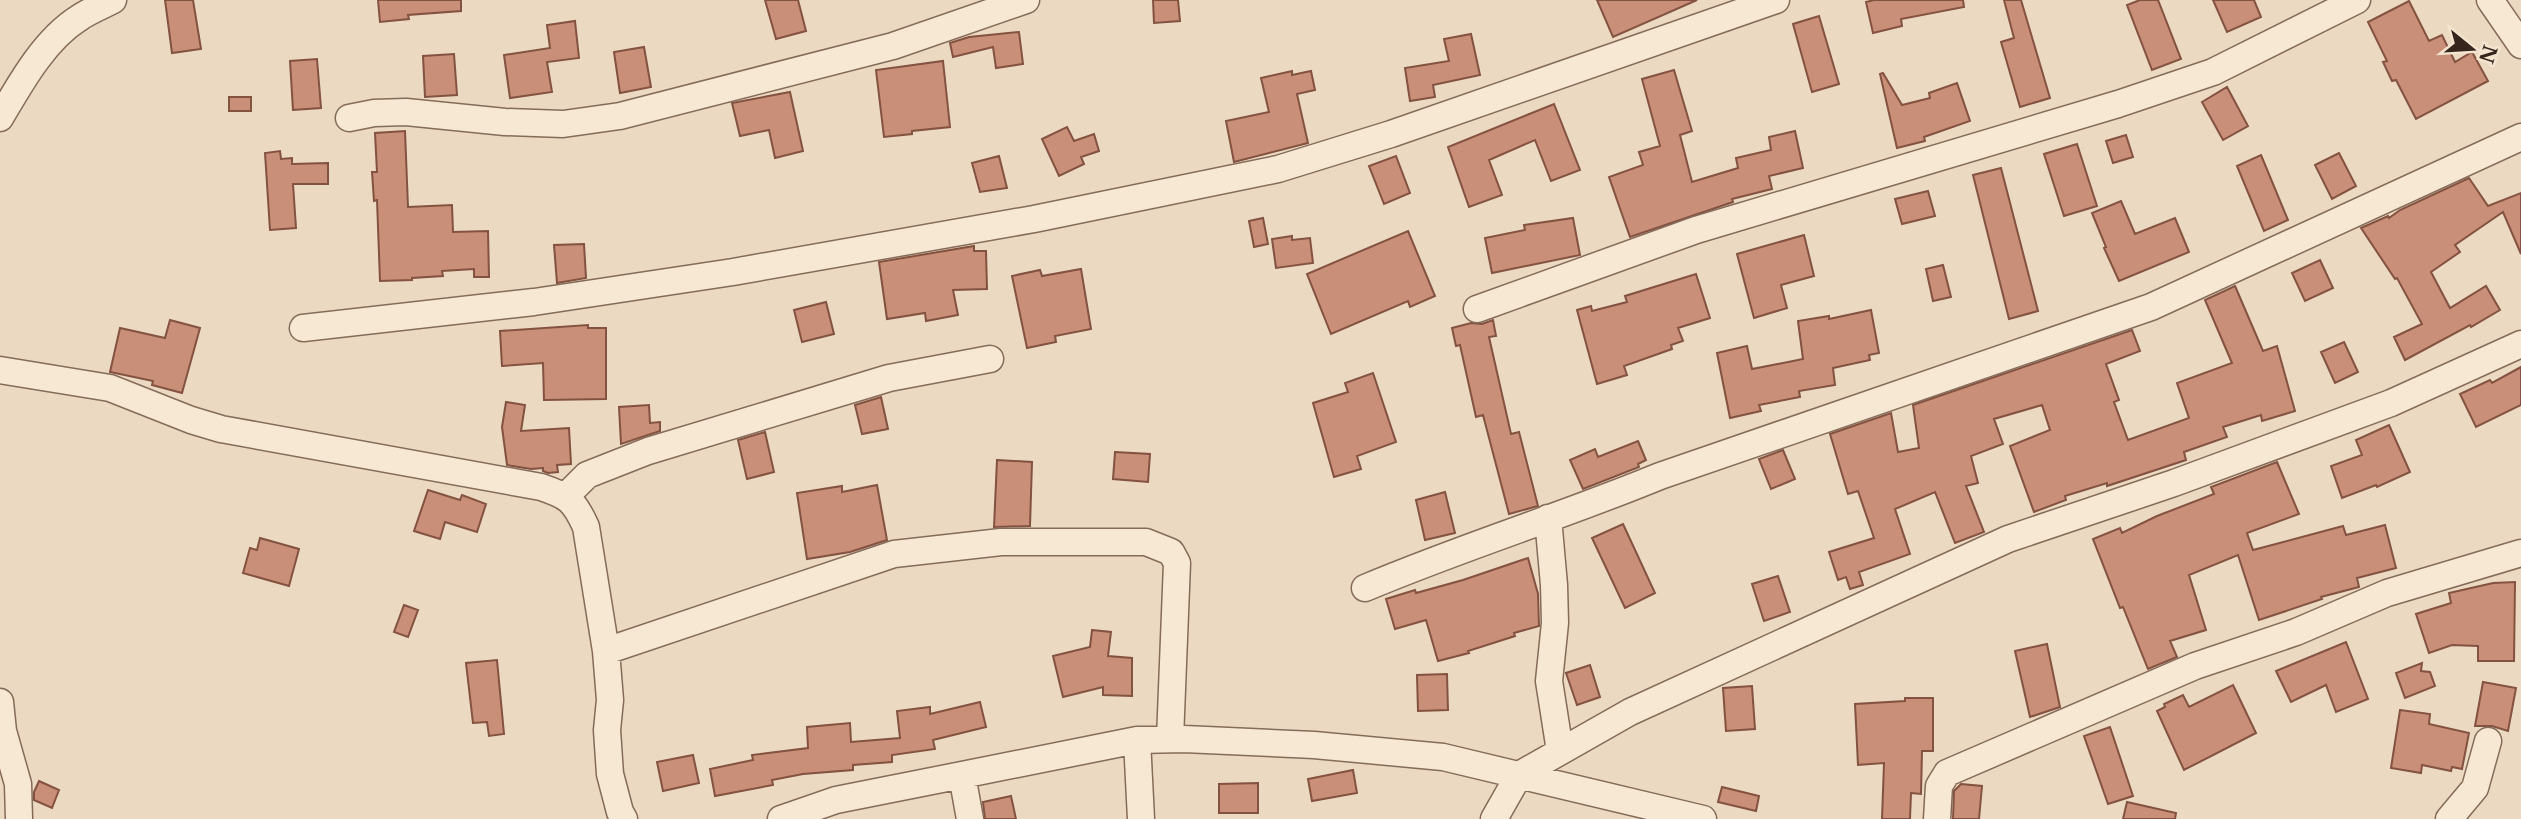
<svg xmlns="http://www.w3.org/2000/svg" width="2521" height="819" font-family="'Libre Baskerville',serif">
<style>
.building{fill:#c98f78;stroke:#835240;stroke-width:2}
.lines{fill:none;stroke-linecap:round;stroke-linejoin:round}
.minor-casing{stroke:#856b59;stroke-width:29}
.minor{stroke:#f7e8d4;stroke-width:26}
</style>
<rect width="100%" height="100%" fill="#ecd9c1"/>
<path class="building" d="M 165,0 L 193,0 L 201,49 L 172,53 Z
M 378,0 L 461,0 L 461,11 L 408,15 L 409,19 L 380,22 Z
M 765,0 L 798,0 L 806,31 L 776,39 Z
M 1153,0 L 1178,0 L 1180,21 L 1154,23 Z
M 1597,0 L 1697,0 L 1613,37 Z
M 1874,0 L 1963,0 L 1964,7 L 1901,19 L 1902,26 L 1873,33 L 1866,2 Z
M 2004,0 L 2021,0 L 2050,98 L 2020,107 L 2001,42 L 2014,38 Z
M 2140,0 L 2158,0 L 2181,59 L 2152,70 L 2127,5 Z
M 2213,0 L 2254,0 L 2261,17 L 2227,32 Z
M 2409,1 L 2429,41 L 2442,35 L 2455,62 L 2472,52 L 2488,81 L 2416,119 L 2396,80 L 2392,81 L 2383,62 L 2387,61 L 2368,22 Z
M 1819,16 L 1839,84 L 1812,92 L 1793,24 Z
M 575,21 L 579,58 L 547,62 L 552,92 L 510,98 L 504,55 L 550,48 L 547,25 Z
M 1019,32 L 1023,64 L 996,68 L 993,47 L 953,57 L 950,43 L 969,37 Z
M 1471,34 L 1480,75 L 1433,85 L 1435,97 L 1410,101 L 1405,68 L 1449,61 L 1444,39 Z
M 644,47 L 651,87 L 620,93 L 614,52 Z
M 454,54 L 457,95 L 425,97 L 423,56 Z
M 317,59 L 321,108 L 293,110 L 290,61 Z
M 943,61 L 950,127 L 912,131 L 912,134 L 884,137 L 876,70 Z
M 1674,70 L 1692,131 L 1680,135 L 1692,182 L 1738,168 L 1736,158 L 1771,150 L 1769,137 L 1795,131 L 1803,168 L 1769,176 L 1772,189 L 1732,199 L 1733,202 L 1630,237 L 1609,177 L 1643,165 L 1639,152 L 1660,146 L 1642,79 Z
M 1292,71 L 1292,75 L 1311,71 L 1315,90 L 1297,94 L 1308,143 L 1234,162 L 1226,121 L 1269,112 L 1261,78 Z
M 1883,73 L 1902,105 L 1930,98 L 1929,93 L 1957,83 L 1970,121 L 1924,137 L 1925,141 L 1897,148 L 1880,74 Z
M 2227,87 L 2248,126 L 2223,140 L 2202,102 Z
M 790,92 L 803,151 L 775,158 L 769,130 L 740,136 L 732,103 Z
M 229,97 L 251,97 L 251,111 L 229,111 Z
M 1554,104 L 1580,170 L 1551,181 L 1535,140 L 1489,160 L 1502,195 L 1469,207 L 1448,147 Z
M 1067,127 L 1074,141 L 1094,134 L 1099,151 L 1081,157 L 1084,164 L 1059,176 L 1042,139 Z
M 405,131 L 408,207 L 452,205 L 453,232 L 488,231 L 489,277 L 474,277 L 474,269 L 442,271 L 443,276 L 412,278 L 412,280 L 380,281 L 377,200 L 374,201 L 372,172 L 377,172 L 375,133 Z
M 2126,135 L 2133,157 L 2113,163 L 2106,141 Z
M 2077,144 L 2097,206 L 2064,216 L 2044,154 Z
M 280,151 L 281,159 L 292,158 L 292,164 L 328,163 L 328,184 L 293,184 L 296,228 L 270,230 L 265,153 Z
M 2339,153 L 2356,186 L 2332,199 L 2315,165 Z
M 2261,155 L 2288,220 L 2264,231 L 2237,166 Z
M 999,156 L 1007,188 L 980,192 L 972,163 Z
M 1396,156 L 1410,193 L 1384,204 L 1369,166 Z
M 2001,168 L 2038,311 L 2009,319 L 1973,175 Z
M 2469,178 L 2488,206 L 2521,193 L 2521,254 L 2503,212 L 2455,245 L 2460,252 L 2431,272 L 2450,308 L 2486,286 L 2500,310 L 2471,327 L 2470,325 L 2405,360 L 2394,337 L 2422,324 L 2397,278 L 2395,279 L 2361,228 L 2388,216 L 2389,218 L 2400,210 Z
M 1928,191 L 1935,216 L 1902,224 L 1895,199 Z
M 2121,201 L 2135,234 L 2175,218 L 2189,252 L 2119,281 L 2104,248 L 2106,247 L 2092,213 Z
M 1263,218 L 1268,244 L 1254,247 L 1249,221 Z
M 1573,218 L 1580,255 L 1492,273 L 1485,238 L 1525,230 L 1524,225 Z
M 1408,231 L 1435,296 L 1410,307 L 1408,301 L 1331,334 L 1307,274 Z
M 1804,235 L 1814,276 L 1781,285 L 1787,308 L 1754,318 L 1737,254 Z
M 1292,236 L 1292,240 L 1310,238 L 1313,263 L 1276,268 L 1272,239 Z
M 584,244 L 586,278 L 557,283 L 554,245 Z
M 974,246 L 974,251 L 986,251 L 987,289 L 953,290 L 958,315 L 926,321 L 925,313 L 887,319 L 879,262 Z
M 2320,260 L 2333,288 L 2305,301 L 2292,273 Z
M 1943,265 L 1951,297 L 1933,301 L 1926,269 Z
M 1081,269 L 1091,329 L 1055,336 L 1056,342 L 1027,348 L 1012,276 L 1040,270 L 1042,276 Z
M 1696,274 L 1710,318 L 1678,328 L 1683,341 L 1671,345 L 1672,349 L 1624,366 L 1627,375 L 1597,384 L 1577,310 L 1591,306 L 1592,311 L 1627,302 L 1625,296 Z
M 2235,286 L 2263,351 L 2277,346 L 2295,411 L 2262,421 L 2261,415 L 2223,427 L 2227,437 L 2184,452 L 2186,460 L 2107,486 L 2107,483 L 2065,496 L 2066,500 L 2034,512 L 2010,446 L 2050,430 L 2042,405 L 1994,419 L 2003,444 L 1971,456 L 1978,483 L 1966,486 L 1984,532 L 1955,543 L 1935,492 L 1895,509 L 1910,554 L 1859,572 L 1863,585 L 1850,589 L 1846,577 L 1838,580 L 1829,552 L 1874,538 L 1858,491 L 1848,494 L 1830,434 L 1891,413 L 1898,452 L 1919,448 L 1913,405 L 2132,330 L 2140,351 L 2106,364 L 2119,400 L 2114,402 L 2128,440 L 2189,418 L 2177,383 L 2232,363 L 2205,300 Z
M 826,302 L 834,334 L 802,342 L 794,310 Z
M 1871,310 L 1879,353 L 1869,355 L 1870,360 L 1833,368 L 1835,385 L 1799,391 L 1800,397 L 1759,405 L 1761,411 L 1730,418 L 1717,353 L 1747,346 L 1752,369 L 1803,359 L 1798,321 L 1829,316 L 1829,319 Z
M 170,320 L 200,328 L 182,393 L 152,385 L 153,381 L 110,372 L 120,328 L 165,338 Z
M 1493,320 L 1496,336 L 1489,337 L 1511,434 L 1519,432 L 1538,506 L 1509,514 L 1483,415 L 1476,417 L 1460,345 L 1456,346 L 1452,328 L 1471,323 L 1482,324 Z
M 588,325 L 588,328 L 606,328 L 606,399 L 544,400 L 543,363 L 502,366 L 500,331 Z
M 2344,342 L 2358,372 L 2335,383 L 2321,352 Z
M 2521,367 L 2521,405 L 2476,427 L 2460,394 L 2490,380 L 2492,383 Z
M 1373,373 L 1396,442 L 1357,456 L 1361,469 L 1334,477 L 1313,403 L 1348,392 L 1345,383 Z
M 881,397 L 888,429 L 862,434 L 855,405 Z
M 506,402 L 525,405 L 521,431 L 569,428 L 571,464 L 557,465 L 558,472 L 548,473 L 543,471 L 543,468 L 531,469 L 507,465 L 502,427 Z
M 649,405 L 650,423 L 660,422 L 660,431 L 621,444 L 619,407 Z
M 2389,425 L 2410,472 L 2377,487 L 2376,485 L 2342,498 L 2331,466 L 2362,455 L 2356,440 Z
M 765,432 L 774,472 L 747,479 L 738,440 Z
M 1638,441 L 1646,460 L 1638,464 L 1639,467 L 1583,489 L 1570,460 L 1595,449 L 1598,457 Z
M 1783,450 L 1795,479 L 1771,489 L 1759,459 Z
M 1115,452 L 1150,454 L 1148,482 L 1113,479 Z
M 997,460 L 1032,462 L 1030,526 L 994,527 Z
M 2277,462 L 2299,514 L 2247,533 L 2253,550 L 2343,526 L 2346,535 L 2385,525 L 2396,568 L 2357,578 L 2359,587 L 2321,597 L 2322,599 L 2259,620 L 2238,555 L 2189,575 L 2206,630 L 2170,641 L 2177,657 L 2148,669 L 2123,607 L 2120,608 L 2093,539 L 2120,528 L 2122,533 L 2157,516 L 2214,494 L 2211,487 Z
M 877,485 L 887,540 L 850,552 L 807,559 L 797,493 L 842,486 L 842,492 Z
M 428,490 L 460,500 L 462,495 L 486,504 L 477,532 L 445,522 L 440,539 L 414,531 Z
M 1445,492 L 1455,533 L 1425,540 L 1416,500 Z
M 1623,524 L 1655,593 L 1625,608 L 1592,538 Z
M 260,538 L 299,549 L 289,586 L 243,573 L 250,548 L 257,550 Z
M 1528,558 L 1538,594 L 1539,626 L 1514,633 L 1515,636 L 1468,651 L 1469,653 L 1438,661 L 1426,620 L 1395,629 L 1386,599 L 1415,590 L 1416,593 L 1463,580 Z
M 1778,576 L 1790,612 L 1764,621 L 1752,584 Z
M 2515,582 L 2514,661 L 2478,661 L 2478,646 L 2452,645 L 2429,653 L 2416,614 L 2451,603 L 2449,593 L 2493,583 Z
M 404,605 L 418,610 L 408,637 L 394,632 Z
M 1092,630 L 1111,632 L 1108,656 L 1132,658 L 1132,696 L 1103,695 L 1103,687 L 1063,697 L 1053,656 L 1090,647 Z
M 2346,642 L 2368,699 L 2336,712 L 2326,685 L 2291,702 L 2276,671 Z
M 2047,644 L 2060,707 L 2030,717 L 2015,651 Z
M 497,660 L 504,734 L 489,736 L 487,722 L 473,723 L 466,663 Z
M 2422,663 L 2421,671 L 2430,672 L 2435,686 L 2405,698 L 2396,673 Z
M 1590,665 L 1600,697 L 1577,705 L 1566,673 Z
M 1447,674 L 1448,710 L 1418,711 L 1417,675 Z
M 2483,682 L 2516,688 L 2508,731 L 2492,726 L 2475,726 Z
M 2233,685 L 2256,733 L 2184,770 L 2157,711 L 2165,707 L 2164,704 L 2183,695 L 2189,707 Z
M 1752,686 L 1755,729 L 1726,731 L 1723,688 Z
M 1905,698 L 1933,698 L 1933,751 L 1922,751 L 1921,794 L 1911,793 L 1910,819 L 1882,819 L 1884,763 L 1858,765 L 1855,704 L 1905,701 Z
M 980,702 L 986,727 L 933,740 L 935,749 L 892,755 L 892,762 L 853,765 L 853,770 L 803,774 L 772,780 L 773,785 L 715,796 L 710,769 L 753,760 L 752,755 L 808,748 L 807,727 L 850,723 L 851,742 L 900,738 L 897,711 L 930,707 L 930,714 Z
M 2400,710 L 2430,714 L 2429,724 L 2469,733 L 2462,769 L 2452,767 L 2451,771 L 2422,765 L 2421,773 L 2391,768 Z
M 2110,727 L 2133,796 L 2108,804 L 2084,736 Z
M 693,755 L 699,783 L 663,791 L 657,762 Z
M 1353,770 L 1357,793 L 1312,801 L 1308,779 Z
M 39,781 L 59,790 L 52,808 L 34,800 L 34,792 Z
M 1258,783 L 1258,813 L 1219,813 L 1219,784 Z
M 1961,784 L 1982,786 L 1979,819 L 1953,819 L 1954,791 Z
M 1722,787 L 1759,796 L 1756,811 L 1718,802 Z
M 1011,796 L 1016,819 L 985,819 L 983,802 Z
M 2127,802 L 2176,813 L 2175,819 L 2123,819 Z"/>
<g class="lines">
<g class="minor-casing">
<path id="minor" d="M 2490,0 L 2521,45
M 0,118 C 20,84 44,40 79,18 C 89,11 102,6 113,0
M 349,118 L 374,113 L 406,112 L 505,122 L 563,124 L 620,116 L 893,46 L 1026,0
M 1477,309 L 1696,230 L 2118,104 L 2213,72 L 2357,0
M 303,328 L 534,302 L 733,272 L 1034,219 L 1278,169 L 1391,134 L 1776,0
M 0,370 L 110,388 L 191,420 L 221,429 L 541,487 C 568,496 574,500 586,527 L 606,651 L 610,700 L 607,730 L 610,774 L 620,812 L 624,819
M 566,496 L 587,475 L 648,451 L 889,378 L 990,359
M 1548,518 L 1554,585 L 1555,623 L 1549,681 L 1560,751
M 1365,588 C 1462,547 1563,516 1660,476 L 2151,307 L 2521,137
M 606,651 L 894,554 L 1001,542 L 1146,542 L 1171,552 L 1177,563 L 1170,739
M 0,702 L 3,731 L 18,784 L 19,819
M 1137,740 L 1141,819
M 962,775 L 970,819
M 781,819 L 836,800 L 962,775 L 1137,740 L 1184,739 L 1314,745 L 1443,757 L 1703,819
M 1494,819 L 1519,775 L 1630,712 L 2008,539 L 2174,483 L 2391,403 L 2521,344
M 1937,819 L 1939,786 L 1947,773 L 2195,666 L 2296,632 L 2387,593 L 2521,553
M 2449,819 L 2475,788 L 2488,741"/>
</g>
<use href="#minor" class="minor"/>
</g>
<g transform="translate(2472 49) rotate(108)" stroke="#f4e5d0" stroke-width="5" paint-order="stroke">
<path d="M0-5L12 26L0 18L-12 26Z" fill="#35251d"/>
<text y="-10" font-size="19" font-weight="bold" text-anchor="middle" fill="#35251d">N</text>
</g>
</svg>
